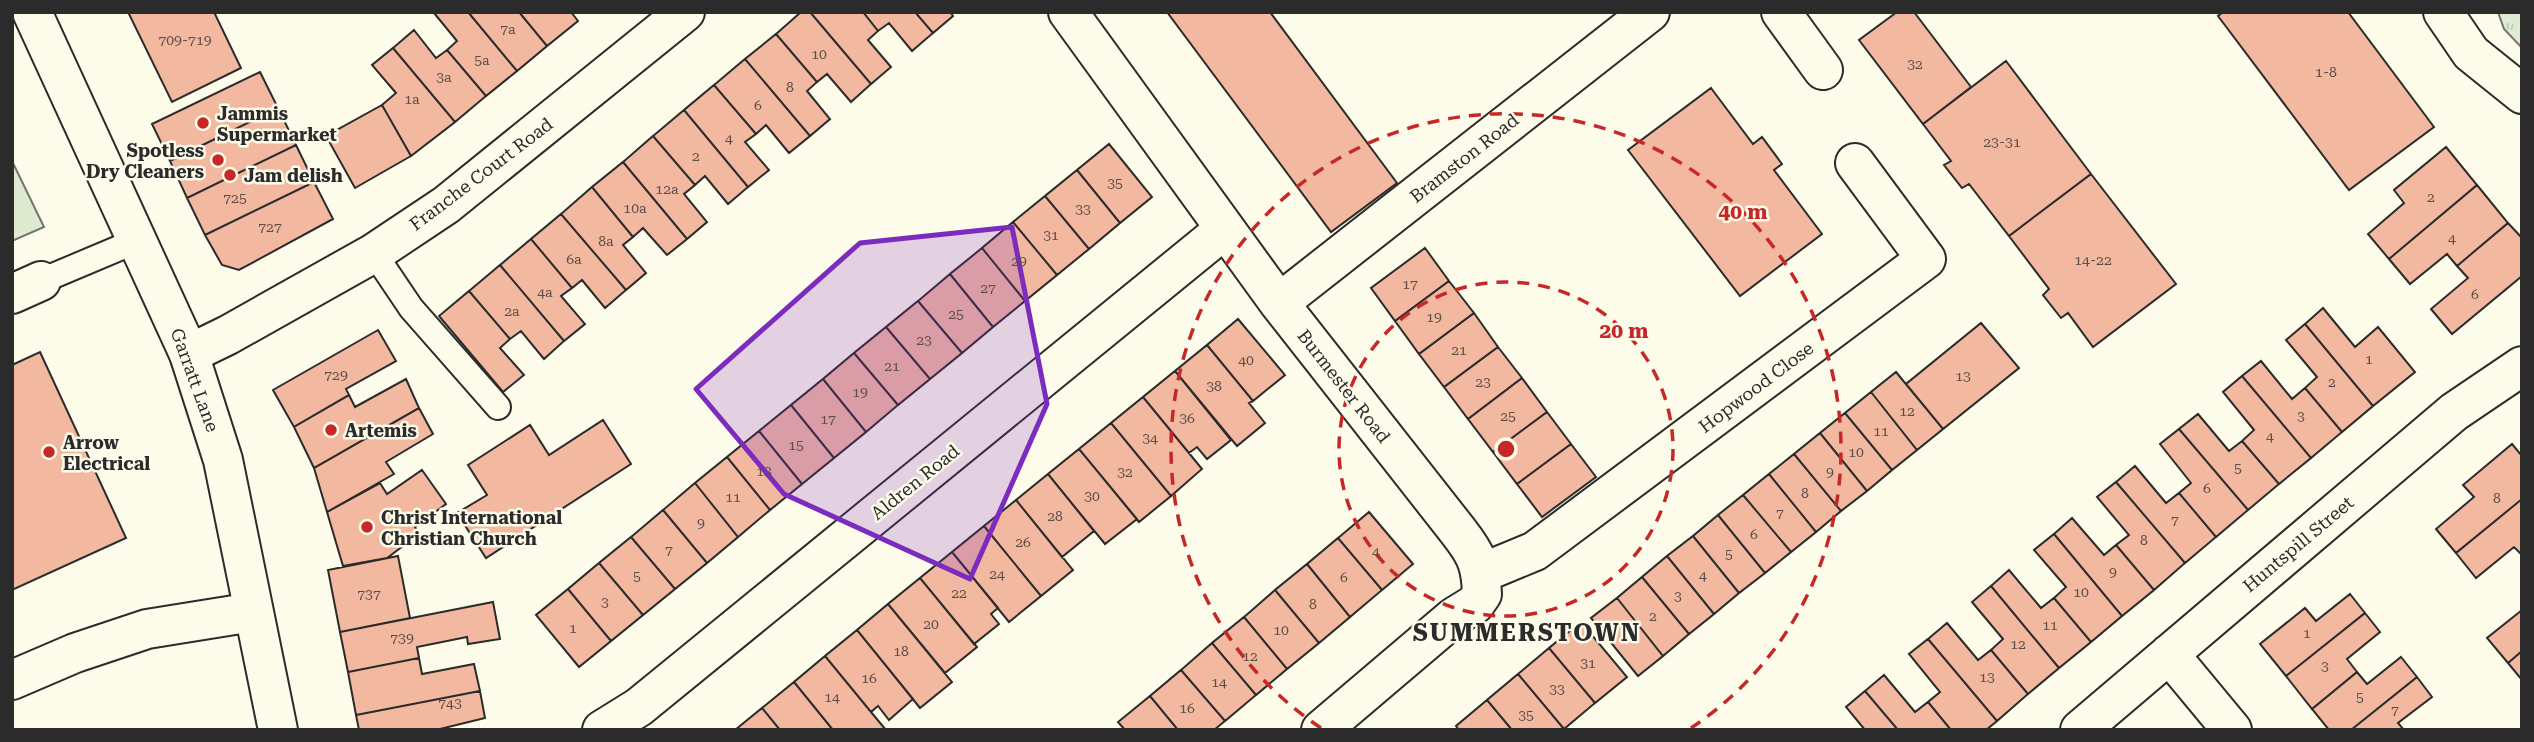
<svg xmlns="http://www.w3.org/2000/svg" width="2534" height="742" font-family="'Roboto Serif',serif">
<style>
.park{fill:url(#park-tufts);stroke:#74746e;stroke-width:2}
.garden{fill:#deebd1;stroke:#74746e;stroke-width:2}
.building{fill:#f2b8a0;stroke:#2b2b2b;stroke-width:2}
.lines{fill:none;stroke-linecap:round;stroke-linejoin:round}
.service-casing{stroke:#2b2b2b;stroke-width:28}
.minor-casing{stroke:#2b2b2b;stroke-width:42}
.primary-casing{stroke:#2b2b2b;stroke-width:42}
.service{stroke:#fdfbea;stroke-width:24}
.minor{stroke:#fdfbea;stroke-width:38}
.primary{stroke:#fdfbea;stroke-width:38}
.marked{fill:#7b2cbf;fill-opacity:0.2;stroke:#7b2cbf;stroke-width:5;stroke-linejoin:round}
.ring{fill:none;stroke:#c62828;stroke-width:3.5;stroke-dasharray:12 9}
.poi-dot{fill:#c62828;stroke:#fdfbea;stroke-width:2.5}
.labels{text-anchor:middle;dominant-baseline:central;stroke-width:5;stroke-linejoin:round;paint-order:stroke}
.number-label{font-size:14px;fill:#5d4e48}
.poi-label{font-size:18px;font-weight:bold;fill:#2b2b2b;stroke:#fdfbea;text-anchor:start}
.street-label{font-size:18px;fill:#2b2b2b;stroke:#fdfbea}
.district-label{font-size:24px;font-weight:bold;letter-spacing:2px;fill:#2b2b2b;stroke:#fdfbea}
.centre{fill:#c62828;stroke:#fdfbea;stroke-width:3.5}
.ring-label{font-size:21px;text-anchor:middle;font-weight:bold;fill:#c62828;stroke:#fdfbea;stroke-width:5;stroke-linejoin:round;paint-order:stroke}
</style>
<defs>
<pattern id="park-tufts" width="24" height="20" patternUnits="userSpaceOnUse" patternTransform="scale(1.75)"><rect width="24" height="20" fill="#deebd1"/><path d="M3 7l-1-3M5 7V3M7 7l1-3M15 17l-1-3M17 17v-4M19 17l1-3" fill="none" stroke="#bfcab4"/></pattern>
</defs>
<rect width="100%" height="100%" fill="#fdfbea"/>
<path class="park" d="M 2498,12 L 2522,12 L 2522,48 L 2504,29 Z"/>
<path class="garden" d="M 12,161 L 44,227 L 12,241 Z"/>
<path class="building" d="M 128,12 L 214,12 L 241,68 L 172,102 Z
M 436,12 L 468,12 L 517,71 L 486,96 L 447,50 L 457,41 L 434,13 Z
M 468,12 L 519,12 L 547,46 L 517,71 Z
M 519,12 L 571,12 L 578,21 L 547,46 Z
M 801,12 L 810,12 L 871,84 L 851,102 L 827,74 L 817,82 L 776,34 Z
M 810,12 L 863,12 L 878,31 L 868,40 L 891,67 L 871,84 Z
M 863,12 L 915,12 L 933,33 L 912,51 L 889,23 L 878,31 Z
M 915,12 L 950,12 L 953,16 L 933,33 Z
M 1167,12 L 1270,12 L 1397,183 L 1331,232 Z
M 1897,12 L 1914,12 L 1971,87 L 1923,124 L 1859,40 Z
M 2223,12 L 2348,12 L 2434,127 L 2349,190 L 2218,16 Z
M 414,30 L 436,58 L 447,50 L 486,96 L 455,122 L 393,48 Z
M 776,34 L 817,82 L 807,91 L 830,119 L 810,136 L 745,59 Z
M 393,48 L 455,122 L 411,156 L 382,105 L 396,93 L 372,65 Z
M 745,59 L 810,136 L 789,153 L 766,125 L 756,134 L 714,85 Z
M 2006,61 L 2091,174 L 2009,236 L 1969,184 L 1962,188 L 1944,165 L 1951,161 L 1923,124 Z
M 260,72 L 278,108 L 170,161 L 152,124 Z
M 714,85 L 756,134 L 745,142 L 769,170 L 748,187 L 684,110 Z
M 1711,88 L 1753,144 L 1762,137 L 1782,164 L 1774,170 L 1822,234 L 1740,296 L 1628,150 Z
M 382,105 L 411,156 L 355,188 L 326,136 Z
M 278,108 L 296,145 L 187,198 L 170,161 Z
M 684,110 L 748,187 L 728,204 L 705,176 L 695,185 L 653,136 Z
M 653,136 L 695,185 L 684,194 L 707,222 L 687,239 L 623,162 Z
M 1109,144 L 1152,197 L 1120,223 L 1077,170 Z
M 296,145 L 314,182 L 205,235 L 187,198 Z
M 2446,147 L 2477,185 L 2389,259 L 2368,234 L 2404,203 L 2394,190 Z
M 623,162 L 687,239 L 667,255 L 643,228 L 633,237 L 592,187 Z
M 1077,170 L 1120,223 L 1089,249 L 1045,196 Z
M 2091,174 L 2176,284 L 2093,347 L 2068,313 L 2061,318 L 2043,295 L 2049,289 L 2009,236 Z
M 314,182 L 333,219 L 239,270 L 222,265 L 205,235 Z
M 2477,185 L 2508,223 L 2457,266 L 2447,254 L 2410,284 L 2389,259 Z
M 592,187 L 633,237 L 623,245 L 646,273 L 626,290 L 561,214 Z
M 1045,196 L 1089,249 L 1057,275 L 1013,222 Z
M 561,214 L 626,290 L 605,308 L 582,280 L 572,288 L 531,239 Z
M 1013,222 L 1057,275 L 1025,301 L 982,248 Z
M 2508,223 L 2522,238 L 2522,276 L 2452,334 L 2431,309 L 2468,278 L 2457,266 Z
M 531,239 L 572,288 L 561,296 L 585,324 L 564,341 L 500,265 Z
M 982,248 L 1025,301 L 993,327 L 950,274 Z
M 1425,248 L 1449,281 L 1395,321 L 1371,288 Z
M 500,265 L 564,341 L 544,359 L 521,331 L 510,339 L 469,291 Z
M 950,274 L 993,327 L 962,353 L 918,301 Z
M 1449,281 L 1474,313 L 1419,354 L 1395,321 Z
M 469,291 L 510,339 L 500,348 L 524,375 L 503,392 L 439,316 Z
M 918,301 L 962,353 L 930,379 L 886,327 Z
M 2323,308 L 2355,347 L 2378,327 L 2415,372 L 2373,406 L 2305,324 Z
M 1474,313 L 1498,347 L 1444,387 L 1419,354 Z
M 1238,319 L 1285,375 L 1253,401 L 1207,345 Z
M 1981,323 L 2019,368 L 1943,429 L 1906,384 Z
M 2305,324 L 2373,406 L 2342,432 L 2305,388 L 2317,377 L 2286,340 Z
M 886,327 L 930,379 L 898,405 L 854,353 Z
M 378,330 L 396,361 L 346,389 L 349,395 L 294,427 L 273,390 Z
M 1207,345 L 1253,401 L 1249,403 L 1265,423 L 1237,446 L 1175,371 Z
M 1498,347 L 1522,378 L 1468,419 L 1444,387 Z
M 40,352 L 126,538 L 12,590 L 12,365 Z
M 854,353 L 898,405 L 866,432 L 823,379 Z
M 2261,361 L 2292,399 L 2305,388 L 2342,432 L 2311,458 L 2242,376 Z
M 1175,371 L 1231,440 L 1207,459 L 1197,447 L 1189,453 L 1143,397 Z
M 1896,372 L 1943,429 L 1917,450 L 1871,392 Z
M 2242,376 L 2311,458 L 2279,484 L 2242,441 L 2254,430 L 2223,392 Z
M 1522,378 L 1547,412 L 1493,452 L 1468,419 Z
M 406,379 L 419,408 L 314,468 L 294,427 L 349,395 L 355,407 Z
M 823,379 L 866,432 L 834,458 L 791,405 Z
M 1871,392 L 1917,450 L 1892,470 L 1845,413 Z
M 1143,397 L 1202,469 L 1171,496 L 1111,423 Z
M 791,405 L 834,458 L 802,484 L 759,431 Z
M 419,408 L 433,434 L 386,462 L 394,474 L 327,512 L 314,468 Z
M 1547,412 L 1571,444 L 1517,484 L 1493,452 Z
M 1845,413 L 1892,470 L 1867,491 L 1820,433 Z
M 2198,414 L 2229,451 L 2242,441 L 2279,484 L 2248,510 L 2179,429 Z
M 603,420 L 631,464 L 486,558 L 457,513 L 487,495 L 468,465 L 530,425 L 549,455 Z
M 1111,423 L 1171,496 L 1139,522 L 1079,449 Z
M 2179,429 L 2248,510 L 2216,537 L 2179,493 L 2191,483 L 2160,444 Z
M 759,431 L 802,484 L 770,510 L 727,457 Z
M 1820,433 L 1867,491 L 1841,511 L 1794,454 Z
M 1571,444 L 1596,477 L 1542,517 L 1517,484 Z
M 2512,444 L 2522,456 L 2522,499 L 2456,553 L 2436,529 L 2474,497 L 2463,485 Z
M 1079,449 L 1137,519 L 1105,544 L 1048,474 Z
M 1794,454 L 1841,511 L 1816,532 L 1769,474 Z
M 727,457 L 770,510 L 738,537 L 695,483 Z
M 2135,466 L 2166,503 L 2179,493 L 2216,537 L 2185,563 L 2116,482 Z
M 422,470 L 446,504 L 415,527 L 419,534 L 387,558 L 343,566 L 327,512 L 380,483 L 387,494 Z
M 1048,474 L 1094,531 L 1062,557 L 1016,500 Z
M 1769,474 L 1816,532 L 1791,552 L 1743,495 Z
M 2116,482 L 2185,563 L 2154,590 L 2116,545 L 2129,535 L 2097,497 Z
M 695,483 L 738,537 L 707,563 L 663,510 Z
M 1743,495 L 1791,552 L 1765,573 L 1718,515 Z
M 2522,499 L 2522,555 L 2514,547 L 2476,578 L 2456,553 Z
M 1016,500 L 1073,570 L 1041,596 L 984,526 Z
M 663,510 L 707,563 L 675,589 L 631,537 Z
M 1369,512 L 1413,564 L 1382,590 L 1338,538 Z
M 1718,515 L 1765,573 L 1739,593 L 1693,536 Z
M 2072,518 L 2104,555 L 2116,545 L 2154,590 L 2122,616 L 2054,534 Z
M 984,526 L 1041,596 L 1009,622 L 952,552 Z
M 2054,534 L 2122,616 L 2091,642 L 2054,598 L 2066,587 L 2034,550 Z
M 1693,536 L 1739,593 L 1714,614 L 1667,556 Z
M 631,537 L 675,589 L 643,615 L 599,563 Z
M 1338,538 L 1382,590 L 1350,617 L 1307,564 Z
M 952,552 L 998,608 L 991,614 L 999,624 L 974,644 L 920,578 Z
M 398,556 L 410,618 L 340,632 L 328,570 Z
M 1667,556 L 1714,614 L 1689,634 L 1642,577 Z
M 599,563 L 643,615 L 611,641 L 568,589 Z
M 1307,564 L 1350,617 L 1319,643 L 1275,590 Z
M 2009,570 L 2041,608 L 2054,598 L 2091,642 L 2059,668 L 1991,586 Z
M 1642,577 L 1689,634 L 1663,656 L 1617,598 Z
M 920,578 L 977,647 L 945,673 L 888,604 Z
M 1991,586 L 2059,668 L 2028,694 L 1991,650 L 2003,639 L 1972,602 Z
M 568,589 L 611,641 L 579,667 L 536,615 Z
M 1275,590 L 1319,643 L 1287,669 L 1244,617 Z
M 2350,594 L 2365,613 L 2286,676 L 2260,644 L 2305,608 L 2316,621 Z
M 1617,598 L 1663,656 L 1638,676 L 1591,618 Z
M 493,602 L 500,639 L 468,644 L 467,637 L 417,647 L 419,658 L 348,672 L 340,632 Z
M 888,604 L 952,682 L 920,708 L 857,630 Z
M 2522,610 L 2522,651 L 2508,663 L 2487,638 Z
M 2365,613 L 2380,632 L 2347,659 L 2357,672 L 2312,709 L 2286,676 Z
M 1244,617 L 1287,669 L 1256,695 L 1212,643 Z
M 1581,622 L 1627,677 L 1595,703 L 1549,648 Z
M 1947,623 L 1978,660 L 1991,650 L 2028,694 L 1997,721 L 1928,639 Z
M 857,630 L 913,699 L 889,720 L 878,706 L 871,712 L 825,656 Z
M 1928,639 L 1997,721 L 1986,730 L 1951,730 L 1928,702 L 1940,692 L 1909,654 Z
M 1212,643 L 1256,695 L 1225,721 L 1181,670 Z
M 1549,648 L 1595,703 L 1564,729 L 1518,674 Z
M 2522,651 L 2522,680 L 2508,663 Z
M 825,656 L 871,712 L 886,730 L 833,730 L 794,682 Z
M 2401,657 L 2417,677 L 2351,730 L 2329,730 L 2312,709 L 2357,672 L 2367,684 Z
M 419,658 L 422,674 L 474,664 L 480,691 L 356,715 L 348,672 Z
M 1181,670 L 1225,721 L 1214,730 L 1178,730 L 1150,696 Z
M 1518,674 L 1564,729 L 1564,730 L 1512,730 L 1487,700 Z
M 1884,675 L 1915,712 L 1928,702 L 1951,730 L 1898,730 L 1865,691 Z
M 2417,677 L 2432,697 L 2398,723 L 2404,730 L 2351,730 Z
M 794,682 L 833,730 L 780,730 L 762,708 Z
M 480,691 L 485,718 L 436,730 L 359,730 L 356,715 Z
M 1865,691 L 1898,730 L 1865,730 L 1846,707 Z
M 1150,696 L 1178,730 L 1125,730 L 1118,722 Z
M 1487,700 L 1512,730 L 1459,730 L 1456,726 Z
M 762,708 L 780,730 L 735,730 Z"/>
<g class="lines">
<g class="service-casing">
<path id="service" d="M 374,253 L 411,308 L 498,407
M 41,281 L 136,241"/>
</g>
<g class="minor-casing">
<path id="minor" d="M 1068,12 L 1279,303 L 1458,531 C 1476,554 1481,564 1482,594 L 1475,604 L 1454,617 L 1321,730
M 1781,12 L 1823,70
M 2443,12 L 2471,53 L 2522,94
M 12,294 L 41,281
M 1279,303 L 1650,12
M 189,354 L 228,335 L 374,253 L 446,205 L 685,12
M 1482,573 L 1535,551 L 1926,259 L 1855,163
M 2169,654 L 2232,730
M 12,680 L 75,653 L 147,629 L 253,612
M 602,730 L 639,707 L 1225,229
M 2080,730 L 2454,412 L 2522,366"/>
</g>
<g class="primary-casing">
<path id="primary" d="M 32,12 L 189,354 L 223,460 L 278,730"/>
</g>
<use href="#service" class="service"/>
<use href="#minor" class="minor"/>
<use href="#primary" class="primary"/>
</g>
<path class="marked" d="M 1012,227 L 1047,404 L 970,579 L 784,494 L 696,389 L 860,243 Z"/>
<g class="ring">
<circle cx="1506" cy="449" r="167"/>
<path d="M1321 728A335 335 0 1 1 1691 728"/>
</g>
<g class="poi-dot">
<circle cx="203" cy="123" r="7"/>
<circle cx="218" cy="160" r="7"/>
<circle cx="230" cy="175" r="7"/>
<circle cx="331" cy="430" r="7"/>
<circle cx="49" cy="452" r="7"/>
<circle cx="367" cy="527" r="7"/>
</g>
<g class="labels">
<g class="number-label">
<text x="508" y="29">7a</text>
<text x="185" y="40">709-719</text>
<text x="819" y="54">10</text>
<text x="482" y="60">5a</text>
<text x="1915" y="64">32</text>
<text x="2326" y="72">1-8</text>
<text x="444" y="77">3a</text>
<text x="790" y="87">8</text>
<text x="412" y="99">1a</text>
<text x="758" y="105">6</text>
<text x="729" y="138">4</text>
<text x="2002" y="142">23-31</text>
<text x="696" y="156">2</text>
<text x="1115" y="183">35</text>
<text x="667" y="189">12a</text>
<text x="2431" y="197">2</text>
<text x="235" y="198">725</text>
<text x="635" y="208">10a</text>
<text x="1083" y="209">33</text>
<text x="270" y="227">727</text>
<text x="1051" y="235">31</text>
<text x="2452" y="238">4</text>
<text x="606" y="241">8a</text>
<text x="574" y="259">6a</text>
<text x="2093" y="260">14-22</text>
<text x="1019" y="261">29</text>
<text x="1410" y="284">17</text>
<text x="988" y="288">27</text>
<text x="545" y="292">4a</text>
<text x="2475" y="294">6</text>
<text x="512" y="311">2a</text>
<text x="956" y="314">25</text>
<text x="1434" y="317">19</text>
<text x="924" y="340">23</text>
<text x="1459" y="350">21</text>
<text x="2369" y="359">1</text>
<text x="1246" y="360">40</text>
<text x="892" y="366">21</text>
<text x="336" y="375">729</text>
<text x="1963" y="376">13</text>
<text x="1483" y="382">23</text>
<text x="2332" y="382">2</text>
<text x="1214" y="386">38</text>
<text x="860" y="392">19</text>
<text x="1907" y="411">12</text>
<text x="1508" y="416">25</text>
<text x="2301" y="416">3</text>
<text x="1187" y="418">36</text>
<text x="828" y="419">17</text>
<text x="1881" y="431">11</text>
<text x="2270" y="436">4</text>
<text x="1150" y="438">34</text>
<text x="796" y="445">15</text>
<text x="1856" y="452">10</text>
<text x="2238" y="468">5</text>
<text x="764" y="471">13</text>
<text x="1125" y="472">32</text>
<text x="1830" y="472">9</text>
<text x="2207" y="488">6</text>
<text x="1805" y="493">8</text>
<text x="1092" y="496">30</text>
<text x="733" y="497">11</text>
<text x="2497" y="498">8</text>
<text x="1780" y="513">7</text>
<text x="1055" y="516">28</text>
<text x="2175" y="520">7</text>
<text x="701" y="523">9</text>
<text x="1754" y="534">6</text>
<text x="2144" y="540">8</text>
<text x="1023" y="542">26</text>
<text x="669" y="550">7</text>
<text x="1376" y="551">4</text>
<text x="1729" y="554">5</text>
<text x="2113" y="572">9</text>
<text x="997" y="574">24</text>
<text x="1703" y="575">4</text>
<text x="637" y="576">5</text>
<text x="1344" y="577">6</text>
<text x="2081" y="592">10</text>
<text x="959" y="593">22</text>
<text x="369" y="594">737</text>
<text x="1678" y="596">3</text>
<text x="605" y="602">3</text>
<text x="1313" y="604">8</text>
<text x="1653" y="616">2</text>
<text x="931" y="624">20</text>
<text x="2050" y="625">11</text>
<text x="573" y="628">1</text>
<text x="1281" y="630">10</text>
<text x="2307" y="633">1</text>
<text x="402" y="638">739</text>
<text x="2018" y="644">12</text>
<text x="901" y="651">18</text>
<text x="1250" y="656">12</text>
<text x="1588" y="663">31</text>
<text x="2325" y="666">3</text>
<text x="1987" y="677">13</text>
<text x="869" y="678">16</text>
<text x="1219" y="682">14</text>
<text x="1557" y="689">33</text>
<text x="832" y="697">14</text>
<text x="2360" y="697">5</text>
<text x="450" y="703">743</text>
<text x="1187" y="708">16</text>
<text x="2395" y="710">7</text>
<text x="1526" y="715">35</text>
</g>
<g class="poi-label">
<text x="217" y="113">Jammis<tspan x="217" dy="21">Supermarket</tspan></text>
<text x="204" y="150" text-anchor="end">Spotless<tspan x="204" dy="21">Dry Cleaners</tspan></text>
<text x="244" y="175">Jam delish</text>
<text x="345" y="430">Artemis</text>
<text x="63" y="442">Arrow<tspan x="63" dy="21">Electrical</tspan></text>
<text x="381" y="517">Christ International<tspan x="381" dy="21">Christian Church</tspan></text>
</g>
<g class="street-label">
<text transform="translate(1464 158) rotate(-38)">Bramston Road</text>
<text transform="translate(481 174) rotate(-37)">Franche Court Road</text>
<text transform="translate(195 380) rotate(70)">Garratt Lane</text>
<text transform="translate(1344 386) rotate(52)">Burmester Road</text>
<text transform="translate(1756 387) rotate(-37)">Hopwood Close</text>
<text transform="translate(915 482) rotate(-39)">Aldren Road</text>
<text transform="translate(2298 544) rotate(-40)">Huntspill Street</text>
</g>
<g class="district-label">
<text x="1527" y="633">SUMMERSTOWN</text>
</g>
</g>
<circle cx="1506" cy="449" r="10" class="centre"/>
<g class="ring-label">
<text x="1743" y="219">40 m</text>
<text x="1624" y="338">20 m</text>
</g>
<rect width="2534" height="742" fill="none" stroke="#2b2b2b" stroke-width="28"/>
</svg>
